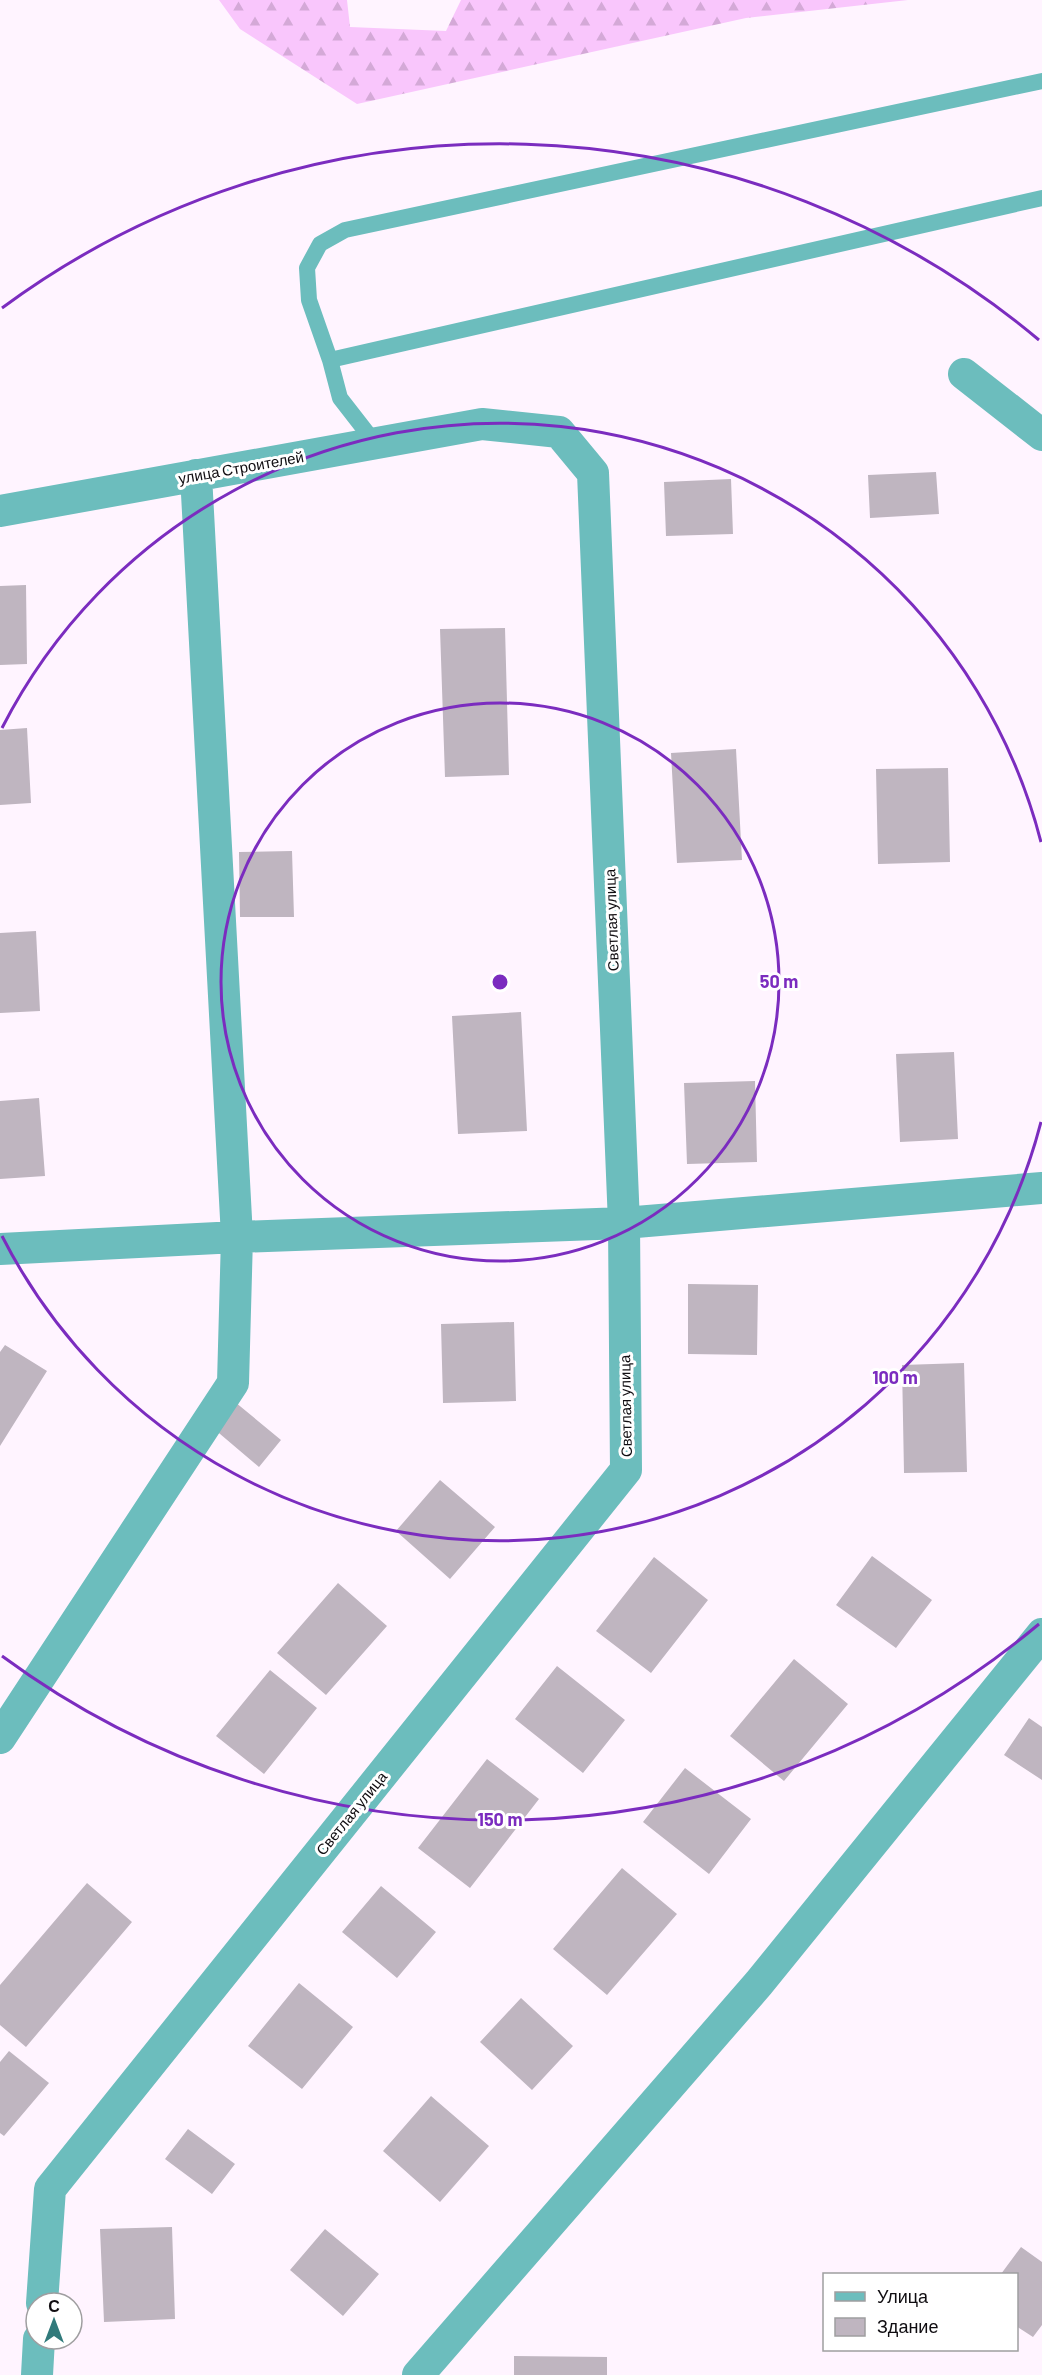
<svg xmlns="http://www.w3.org/2000/svg" width="1042" height="2375" font-family="Barlow,sans-serif">
<style>
.forest{fill:url(#forest-firs)}
.building{fill:#bfb5c0}
.lines{fill:none;stroke-linecap:round;stroke-linejoin:round}
.lane{stroke:#6cbdbd;stroke-width:16}
.street{stroke:#6cbdbd;stroke-width:32}
.ring{fill:none;stroke:#7b2cbf;stroke-width:3}
.labels{text-anchor:middle;dominant-baseline:central;stroke-width:6;stroke-linejoin:round;paint-order:stroke}
.street-label{font-size:15px;fill:#100d11;stroke:#fff}
.centre{fill:#7b2cbf;stroke:#fff;stroke-width:3}
.ring-label{font-size:18px;text-anchor:middle;font-weight:bold;fill:#7b2cbf;stroke:#fff;stroke-width:6;stroke-linejoin:round;paint-order:stroke}
</style>
<defs>
<pattern id="forest-firs" width="22" height="20" patternUnits="userSpaceOnUse" patternTransform="scale(1.5)"><rect width="22" height="20" fill="#f9c6fc"/><path d="M5 1l3.5 6h-7zM16 11l3.5 6h-7z" fill="#d4a9d7"/></pattern>
</defs>
<rect width="100%" height="100%" fill="#fff4ff"/>
<path class="forest" d="M 219,0 L 347,0 L 350,27 L 446,31 L 461,0 L 908,0 L 746,18 L 357,104 L 240,29 Z"/>
<path class="building" d="M 936,472 L 939,514 L 870,518 L 868,475 Z
M 731,479 L 733,534 L 666,536 L 664,482 Z
M 26,585 L 27,664 L 0,665 L 0,586 Z
M 505,628 L 509,775 L 445,777 L 440,629 Z
M 27,728 L 31,803 L 0,805 L 0,730 Z
M 736,749 L 742,860 L 677,863 L 671,753 Z
M 948,768 L 950,862 L 878,864 L 876,769 Z
M 292,851 L 294,917 L 240,917 L 239,852 Z
M 36,931 L 40,1011 L 0,1013 L 0,933 Z
M 521,1012 L 527,1131 L 458,1134 L 452,1016 Z
M 954,1052 L 958,1139 L 900,1142 L 896,1054 Z
M 755,1081 L 757,1162 L 687,1164 L 684,1083 Z
M 39,1098 L 45,1176 L 0,1179 L 0,1101 Z
M 688,1284 L 758,1285 L 757,1355 L 688,1354 Z
M 514,1322 L 516,1401 L 443,1403 L 441,1324 Z
M 5,1345 L 47,1371 L 0,1446 L 0,1352 Z
M 964,1363 L 967,1472 L 904,1473 L 902,1365 Z
M 235,1402 L 281,1440 L 259,1467 L 213,1428 Z
M 440,1480 L 495,1527 L 450,1579 L 396,1531 Z
M 872,1556 L 932,1600 L 896,1648 L 836,1605 Z
M 654,1557 L 708,1600 L 651,1673 L 596,1631 Z
M 338,1583 L 387,1626 L 326,1695 L 277,1653 Z
M 794,1659 L 848,1704 L 784,1781 L 730,1736 Z
M 557,1666 L 625,1720 L 583,1773 L 515,1719 Z
M 270,1670 L 317,1708 L 264,1774 L 216,1736 Z
M 1029,1718 L 1042,1727 L 1042,1780 L 1004,1755 Z
M 487,1759 L 539,1799 L 470,1888 L 418,1848 Z
M 685,1768 L 751,1819 L 709,1874 L 643,1822 Z
M 622,1868 L 677,1914 L 607,1995 L 553,1949 Z
M 87,1883 L 132,1922 L 26,2047 L 0,2025 L 0,1985 Z
M 381,1886 L 436,1932 L 397,1978 L 342,1932 Z
M 299,1983 L 353,2027 L 302,2089 L 248,2046 Z
M 521,1998 L 573,2046 L 532,2090 L 480,2042 Z
M 9,2051 L 49,2083 L 4,2136 L 0,2133 L 0,2062 Z
M 431,2096 L 489,2146 L 440,2202 L 383,2151 Z
M 188,2129 L 235,2164 L 212,2194 L 165,2159 Z
M 172,2227 L 175,2319 L 104,2322 L 100,2229 Z
M 325,2229 L 379,2274 L 343,2316 L 290,2270 Z
M 1021,2247 L 1042,2262 L 1042,2325 L 1033,2337 L 1016,2326 L 1016,2274 L 1001,2274 Z
M 514,2356 L 607,2357 L 607,2375 L 514,2375 Z"/>
<g class="lines">
<path class="lane" d="M 330,360 L 1042,198
M 375,443 L 340,398 L 330,360 L 309,300 L 307,268 L 320,244 L 345,230 L 1042,81"/>
<path class="street" d="M 964,374 L 1042,435
M 0,511 L 482,424 L 559,432 L 593,473 L 624,1223 L 626,1470 L 50,2189 L 42,2303
M 0,1249 L 237,1237 L 624,1223 L 1042,1188
M 0,1738 L 233,1383 L 237,1237 L 196,475
M 37,2375 L 39,2339
M 418,2375 L 759,1983 L 1042,1634"/>
</g>
<g class="ring">
<circle cx="500" cy="982" r="279"/>
<path d="M1041 1122A559 559 0 0 1 2 1236M2 728A559 559 0 0 1 1041 842"/>
<path d="M1039 1624A838 838 0 0 1 2 1656M2 308A838 838 0 0 1 1039 340"/>
</g>
<g class="labels">
<g class="street-label">
<text transform="translate(241 467) rotate(-10)">улица Строителей</text>
<text transform="translate(611 920) rotate(-92)">Светлая улица</text>
<text transform="translate(625 1406) rotate(-91)">Светлая улица</text>
<text transform="translate(351 1813) rotate(-51)">Светлая улица</text>
</g>
</g>
<circle cx="500" cy="982" r="9" class="centre"/>
<g class="ring-label">
<text x="779" y="988">50 m</text>
<text x="895" y="1384">100 m</text>
<text x="500" y="1826">150 m</text>
</g>
<rect x="823" y="2273" width="195" height="78" fill="#ffffff" stroke="#9f9ea0" stroke-width="1.5"/>
<rect x="835" y="2292" width="30" height="9" fill="#6cbdbd" stroke="#9f9ea0" stroke-width="1.5"/>
<text x="877" y="2303" font-size="18" fill="#100d11">Улица</text>
<rect x="835" y="2318" width="30" height="18" fill="#bfb5c0" stroke="#9f9ea0" stroke-width="1.5"/>
<text x="877" y="2333" font-size="18" fill="#100d11">Здание</text>
<g transform="translate(54 2321)"><circle r="28" fill="#ffffff" stroke="#9f9ea0" stroke-width="1.5"/>
<path d="M0-4.5L10 22L0 15L-10 22Z" fill="#317a7b"/>
<text y="-9" font-size="16" font-weight="bold" text-anchor="middle" fill="#100d11">С</text>
</g>
</svg>
